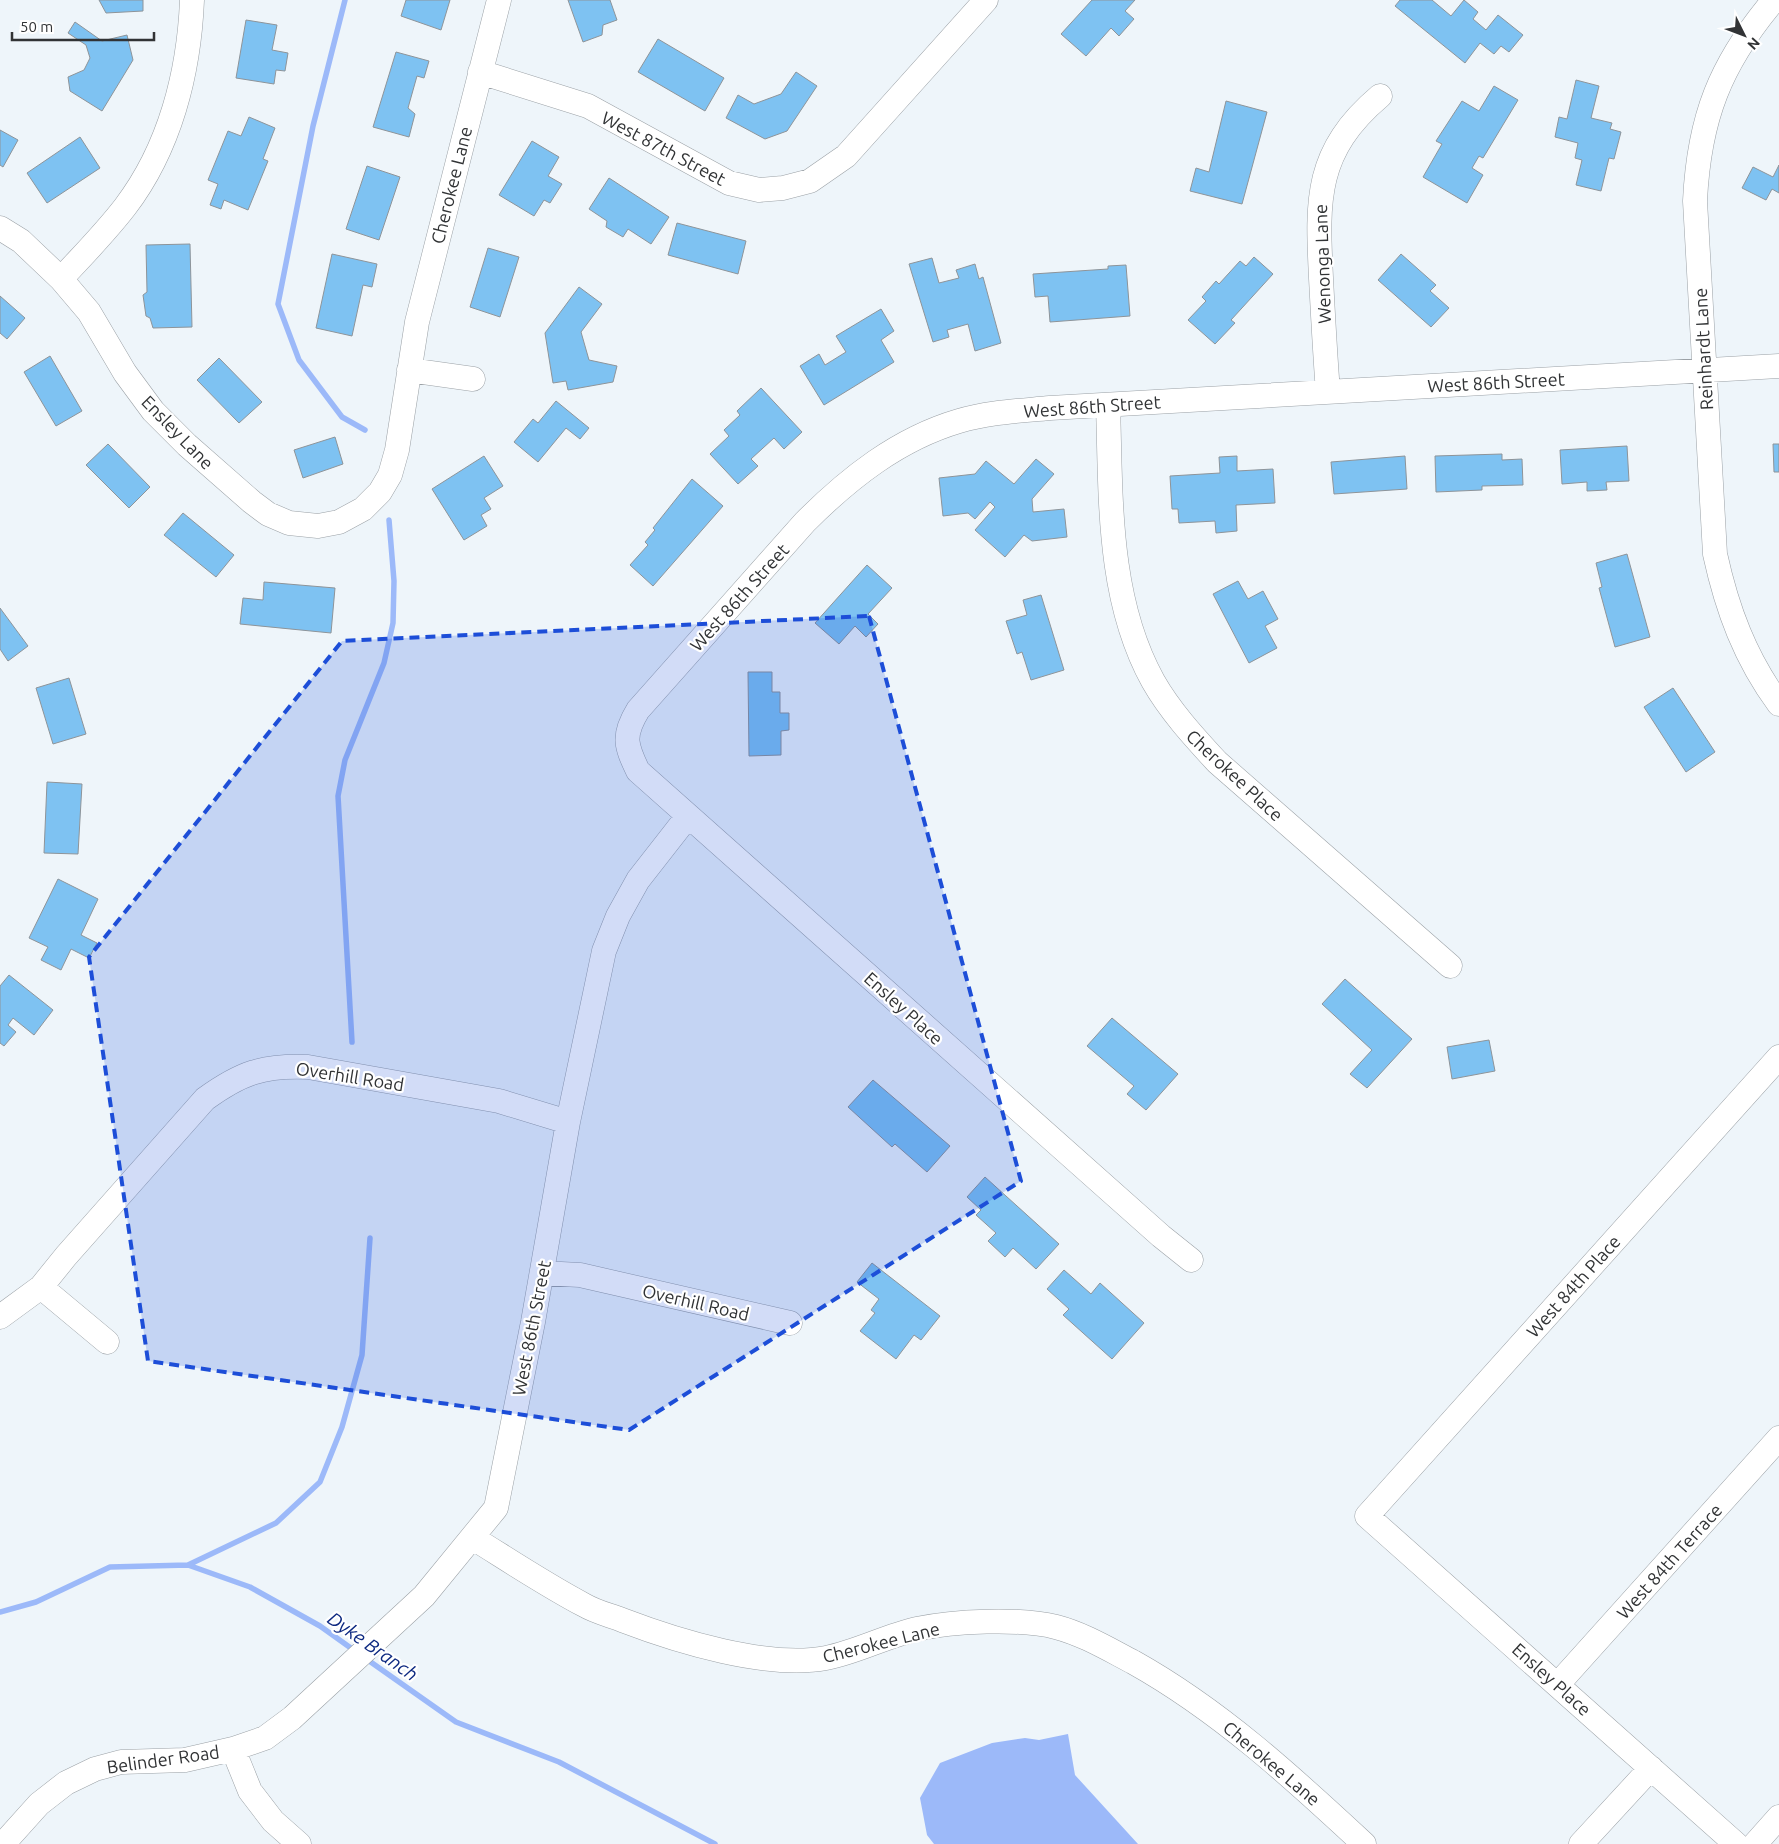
<svg xmlns="http://www.w3.org/2000/svg" width="1779" height="1844" font-family="Ubuntu,sans-serif">
<style>
.water{fill:#9cb9f9}
.lines{fill:none;stroke-linecap:round;stroke-linejoin:round}
.stream{stroke:#9cb9f9;stroke-width:5.5}
.building{fill:#7ec2f2;stroke:#8e9499}
.minor-casing{stroke:#9ba1a6;stroke-width:25}
.minor{stroke:#fff;stroke-width:24}
.marked{fill:#1d4ed8;fill-opacity:0.2;stroke:#1d4ed8;stroke-width:4;stroke-dasharray:10 6;stroke-linejoin:round}
.labels{text-anchor:middle;dominant-baseline:central;stroke-width:4.5;stroke-linejoin:round;paint-order:stroke}
.street-label{font-size:18px;fill:#313335;stroke:#fff}
.water-label{font-size:19px;font-style:italic;fill:#0d2981;stroke:#fff}
</style>
<rect width="100%" height="100%" fill="#eef5fa"/>
<path class="water" d="M 1068,1734 L 1075,1775 L 1138,1844 L 934,1844 L 927,1835 L 920,1798 L 940,1763 L 992,1743 L 1025,1738 L 1039,1740 Z"/>
<g class="lines">
<path class="stream" d="M 345,0 L 313,126 L 278,304 L 299,360 L 342,417 L 365,430
M 352,1042 L 338,796 L 345,760 L 384,663 L 393,623 L 394,581 L 389,520
M 188,1565 L 276,1523 L 320,1482 L 342,1427 L 362,1355 L 370,1238
M 0,1612 L 36,1602 L 110,1567 L 188,1565 L 250,1587 L 320,1626 L 355,1651
M 365,1658 L 456,1722 L 559,1762 L 715,1844"/>
</g>
<path class="building" d="M 99,0 L 143,0 L 143,11 L 106,13 Z
M 406,0 L 450,0 L 441,30 L 401,16 Z
M 568,0 L 610,0 L 617,20 L 603,25 L 602,35 L 583,42 Z
M 1092,0 L 1135,0 L 1125,11 L 1134,19 L 1119,36 L 1111,28 L 1086,56 L 1061,34 Z
M 1400,0 L 1432,0 L 1451,16 L 1464,0 L 1478,12 L 1473,19 L 1486,30 L 1498,15 L 1523,35 L 1509,52 L 1501,46 L 1494,54 L 1480,43 L 1465,63 L 1395,6 Z
M 246,20 L 277,25 L 272,50 L 288,53 L 285,71 L 276,70 L 274,84 L 236,78 Z
M 75,22 L 102,41 L 127,35 L 133,60 L 102,111 L 70,91 L 68,77 L 84,70 L 90,58 L 86,45 L 68,33 Z
M 658,39 L 724,78 L 705,111 L 638,72 Z
M 396,52 L 429,61 L 424,78 L 417,76 L 408,108 L 415,114 L 409,137 L 373,127 Z
M 796,72 L 817,86 L 787,131 L 765,139 L 726,118 L 738,95 L 754,104 L 781,94 Z
M 1576,80 L 1599,86 L 1591,118 L 1612,123 L 1610,129 L 1621,132 L 1614,159 L 1609,158 L 1601,191 L 1576,185 L 1582,160 L 1575,158 L 1578,143 L 1555,137 L 1559,117 L 1567,119 Z
M 1494,86 L 1518,100 L 1483,158 L 1479,156 L 1472,168 L 1483,175 L 1467,203 L 1423,177 L 1442,144 L 1436,141 L 1462,101 L 1479,111 Z
M 1226,101 L 1267,112 L 1242,204 L 1190,191 L 1196,168 L 1209,172 Z
M 249,117 L 275,128 L 263,159 L 268,161 L 248,210 L 224,200 L 221,209 L 210,205 L 218,184 L 208,180 L 228,131 L 241,136 Z
M 0,130 L 18,140 L 3,167 L 0,165 Z
M 80,137 L 100,168 L 47,203 L 27,173 Z
M 532,141 L 559,157 L 548,176 L 562,184 L 550,203 L 544,200 L 534,216 L 499,195 Z
M 1779,165 L 1779,193 L 1772,189 L 1766,200 L 1742,188 L 1753,167 L 1773,177 Z
M 367,166 L 400,177 L 379,240 L 346,229 Z
M 609,178 L 669,217 L 651,244 L 628,229 L 623,237 L 606,227 L 607,221 L 589,209 Z
M 677,223 L 746,241 L 738,274 L 668,255 Z
M 190,244 L 192,327 L 153,328 L 150,318 L 146,316 L 143,295 L 147,292 L 146,245 Z
M 488,248 L 519,257 L 500,317 L 470,307 Z
M 332,254 L 377,264 L 372,287 L 363,285 L 352,336 L 316,328 Z
M 1401,254 L 1436,285 L 1430,291 L 1449,308 L 1431,327 L 1378,280 Z
M 1254,257 L 1273,274 L 1231,320 L 1235,323 L 1215,344 L 1188,320 L 1206,301 L 1202,297 L 1216,281 L 1219,284 L 1240,261 L 1246,266 Z
M 932,258 L 939,283 L 959,278 L 956,270 L 975,264 L 979,279 L 983,277 L 1001,343 L 975,351 L 968,324 L 947,330 L 949,337 L 933,342 L 909,264 Z
M 1126,265 L 1130,316 L 1050,322 L 1048,296 L 1035,297 L 1033,274 L 1108,269 L 1108,266 Z
M 579,287 L 602,304 L 581,332 L 589,360 L 617,366 L 613,382 L 568,390 L 566,381 L 553,383 L 545,333 Z
M 0,296 L 25,318 L 7,339 L 0,333 Z
M 881,309 L 894,331 L 881,340 L 894,362 L 824,405 L 800,366 L 819,354 L 825,365 L 846,352 L 836,336 Z
M 50,356 L 82,411 L 56,426 L 24,372 Z
M 219,358 L 262,402 L 239,423 L 197,380 Z
M 761,388 L 802,432 L 784,449 L 774,438 L 751,459 L 758,466 L 738,484 L 710,454 L 729,436 L 724,430 L 740,415 L 737,411 Z
M 556,401 L 589,428 L 580,439 L 566,428 L 538,462 L 514,442 L 533,419 L 538,423 Z
M 335,437 L 343,464 L 303,478 L 294,450 Z
M 108,444 L 150,487 L 129,508 L 86,465 Z
M 1773,444 L 1779,444 L 1779,472 L 1774,472 Z
M 1627,446 L 1629,481 L 1606,482 L 1607,490 L 1587,491 L 1587,482 L 1562,484 L 1560,450 Z
M 1502,454 L 1502,460 L 1522,459 L 1523,485 L 1482,486 L 1482,490 L 1436,492 L 1435,456 Z
M 484,456 L 503,486 L 484,498 L 491,509 L 481,515 L 487,526 L 464,540 L 432,489 Z
M 1237,456 L 1237,471 L 1273,469 L 1275,503 L 1236,505 L 1237,531 L 1216,533 L 1215,521 L 1179,523 L 1178,509 L 1172,509 L 1170,476 L 1220,473 L 1219,457 Z
M 1405,456 L 1407,489 L 1334,494 L 1331,462 Z
M 1036,459 L 1054,474 L 1032,499 L 1033,512 L 1064,509 L 1067,537 L 1032,541 L 1024,535 L 1005,557 L 975,530 L 995,507 L 990,502 L 975,519 L 968,513 L 943,516 L 939,478 L 975,474 L 986,461 L 1014,484 Z
M 692,479 L 723,506 L 653,586 L 630,565 L 648,545 L 645,542 L 655,530 L 653,528 Z
M 183,513 L 234,555 L 216,577 L 164,535 Z
M 1627,554 L 1650,637 L 1615,647 L 1599,588 L 1602,587 L 1596,563 Z
M 867,565 L 892,588 L 868,614 L 878,624 L 866,637 L 855,626 L 839,644 L 815,623 Z
M 1238,581 L 1248,599 L 1263,591 L 1278,619 L 1265,626 L 1277,648 L 1249,663 L 1213,594 Z
M 264,582 L 335,588 L 331,633 L 240,624 L 243,598 L 263,600 Z
M 1041,595 L 1064,670 L 1031,680 L 1022,652 L 1017,654 L 1006,621 L 1027,615 L 1023,600 Z
M 0,608 L 28,646 L 8,661 L 0,649 Z
M 748,672 L 772,672 L 772,692 L 780,692 L 780,713 L 789,713 L 789,730 L 781,731 L 781,755 L 749,756 Z
M 69,678 L 86,734 L 53,744 L 36,688 Z
M 1673,688 L 1715,752 L 1686,772 L 1644,707 Z
M 47,782 L 82,784 L 78,854 L 44,853 Z
M 58,879 L 98,899 L 81,935 L 97,943 L 89,958 L 71,949 L 61,970 L 41,960 L 48,947 L 29,938 Z
M 9,975 L 53,1010 L 34,1035 L 13,1018 L 8,1025 L 16,1032 L 4,1046 L 0,1043 L 0,986 Z
M 1345,979 L 1412,1039 L 1367,1088 L 1350,1074 L 1372,1050 L 1322,1004 Z
M 1112,1018 L 1178,1074 L 1146,1110 L 1127,1094 L 1134,1086 L 1087,1046 Z
M 1489,1040 L 1495,1071 L 1452,1079 L 1447,1047 Z
M 873,1080 L 950,1146 L 927,1172 L 895,1144 L 892,1147 L 848,1107 Z
M 985,1177 L 1059,1244 L 1036,1269 L 1013,1248 L 1005,1257 L 988,1241 L 996,1233 L 976,1215 L 981,1210 L 967,1197 Z
M 872,1263 L 940,1316 L 921,1340 L 914,1335 L 896,1359 L 860,1331 L 875,1313 L 871,1310 L 879,1299 L 857,1282 Z
M 1064,1270 L 1091,1294 L 1100,1283 L 1144,1323 L 1112,1359 L 1063,1315 L 1069,1309 L 1047,1289 Z"/>
<g class="lines">
<g class="minor-casing">
<path id="minor" d="M 1774,0 C 1720,64 1699,118 1695,201 L 1715,554 C 1727,609 1745,658 1779,704
M 480,72 L 588,106 L 729,183 L 759,190 L 783,188 L 810,181 L 846,156 L 986,0
M 0,228 L 21,241 L 61,279 L 89,312 L 125,373 L 153,411 L 187,445 L 252,502 L 268,514 L 289,523 L 318,526 L 339,522 L 363,509 L 380,492 L 390,475 L 397,450 L 417,322 L 499,0
M 61,279 C 83,255 105,233 125,207 C 170,148 189,73 192,0
M 409,370 L 473,379
M 1328,392 C 1325,354 1323,316 1321,278 C 1317,199 1315,151 1380,96
M 1108,405 C 1111,497 1107,598 1153,681 C 1170,711 1194,737 1217,762 L 1450,966
M 1191,1260 L 1161,1236 L 638,771 C 626,746 622,736 638,710 L 805,522 C 849,478 898,439 959,421 C 989,412 1019,411 1050,408 L 1779,366
M 542,1273 L 580,1275 L 790,1323
M 41,1287 L 107,1342
M 0,1317 L 41,1287 L 66,1256 L 205,1099 C 241,1073 263,1065 308,1067 L 499,1101 L 568,1122
M 473,1538 C 510,1561 546,1585 584,1605 C 596,1612 609,1615 622,1620 C 677,1641 767,1669 826,1658 C 857,1652 886,1636 917,1629 C 953,1621 1020,1618 1056,1627 C 1083,1634 1108,1649 1133,1662 C 1219,1710 1292,1777 1364,1844
M 1558,1684 L 1779,1438
M 233,1749 L 250,1791 L 273,1821 L 299,1844
M 3,1844 L 39,1804 L 66,1783 L 95,1769 L 121,1762 L 185,1760 L 233,1749 L 265,1738 L 292,1718 L 424,1596 L 496,1508 L 533,1322 L 568,1122 L 604,951 L 618,916 L 638,880 L 688,816
M 1581,1844 L 1651,1768
M 1736,1844 L 1367,1516 L 1779,1057
M 1755,1844 L 1779,1817"/>
</g>
<use href="#minor" class="minor"/>
</g>
<path class="marked" d="M 869,616 L 1021,1181 L 629,1430 L 148,1361 L 89,957 L 342,641 Z"/>
<g class="labels">
<g class="street-label">
<text transform="translate(664 148) rotate(28)">West 87th Street</text>
<text transform="translate(451 185) rotate(-76)">Cherokee Lane</text>
<text transform="translate(1322 264) rotate(-92)">Wenonga Lane</text>
<text transform="translate(1703 349) rotate(-93)">Reinhardt Lane</text>
<text transform="translate(1496 382) rotate(-3)">West 86th Street</text>
<text transform="translate(1092 406) rotate(-4)">West 86th Street</text>
<text transform="translate(178 432) rotate(46)">Ensley Lane</text>
<text transform="translate(739 597) rotate(-48)">West 86th Street</text>
<text transform="translate(1235 775) rotate(43)">Cherokee Place</text>
<text transform="translate(904 1008) rotate(42)">Ensley Place</text>
<text transform="translate(350 1076) rotate(9)">Overhill Road</text>
<text transform="translate(1573 1286) rotate(-48)">West 84th Place</text>
<text transform="translate(696 1302) rotate(13)">Overhill Road</text>
<text transform="translate(531 1328) rotate(-79)">West 86th Street</text>
<text transform="translate(1669 1561) rotate(-48)">West 84th Terrace</text>
<text transform="translate(881 1642) rotate(-14)">Cherokee Lane</text>
<text transform="translate(1552 1679) rotate(42)">Ensley Place</text>
<text transform="translate(163 1759) rotate(-8)">Belinder Road</text>
<text transform="translate(1272 1763) rotate(40)">Cherokee Lane</text>
</g>
<g class="water-label">
<text transform="translate(373 1646) rotate(35)">Dyke Branch</text>
</g>
</g>
<g transform="translate(1744 35) rotate(132)" stroke="#ffffff" stroke-width="4" paint-order="stroke">
<path d="M0-4L9 19L0 12L-9 19Z" fill="#313335"/>
<text y="-8" font-size="14" font-weight="bold" text-anchor="middle" fill="#313335">N</text>
</g>
<path d="M12 32v8h142v-8" fill="none" stroke="#313335" stroke-width="2.5"/>
<text x="20" y="32" font-size="15" fill="#313335" stroke="#ffffff" stroke-width="4" paint-order="stroke">50 m</text>
</svg>
